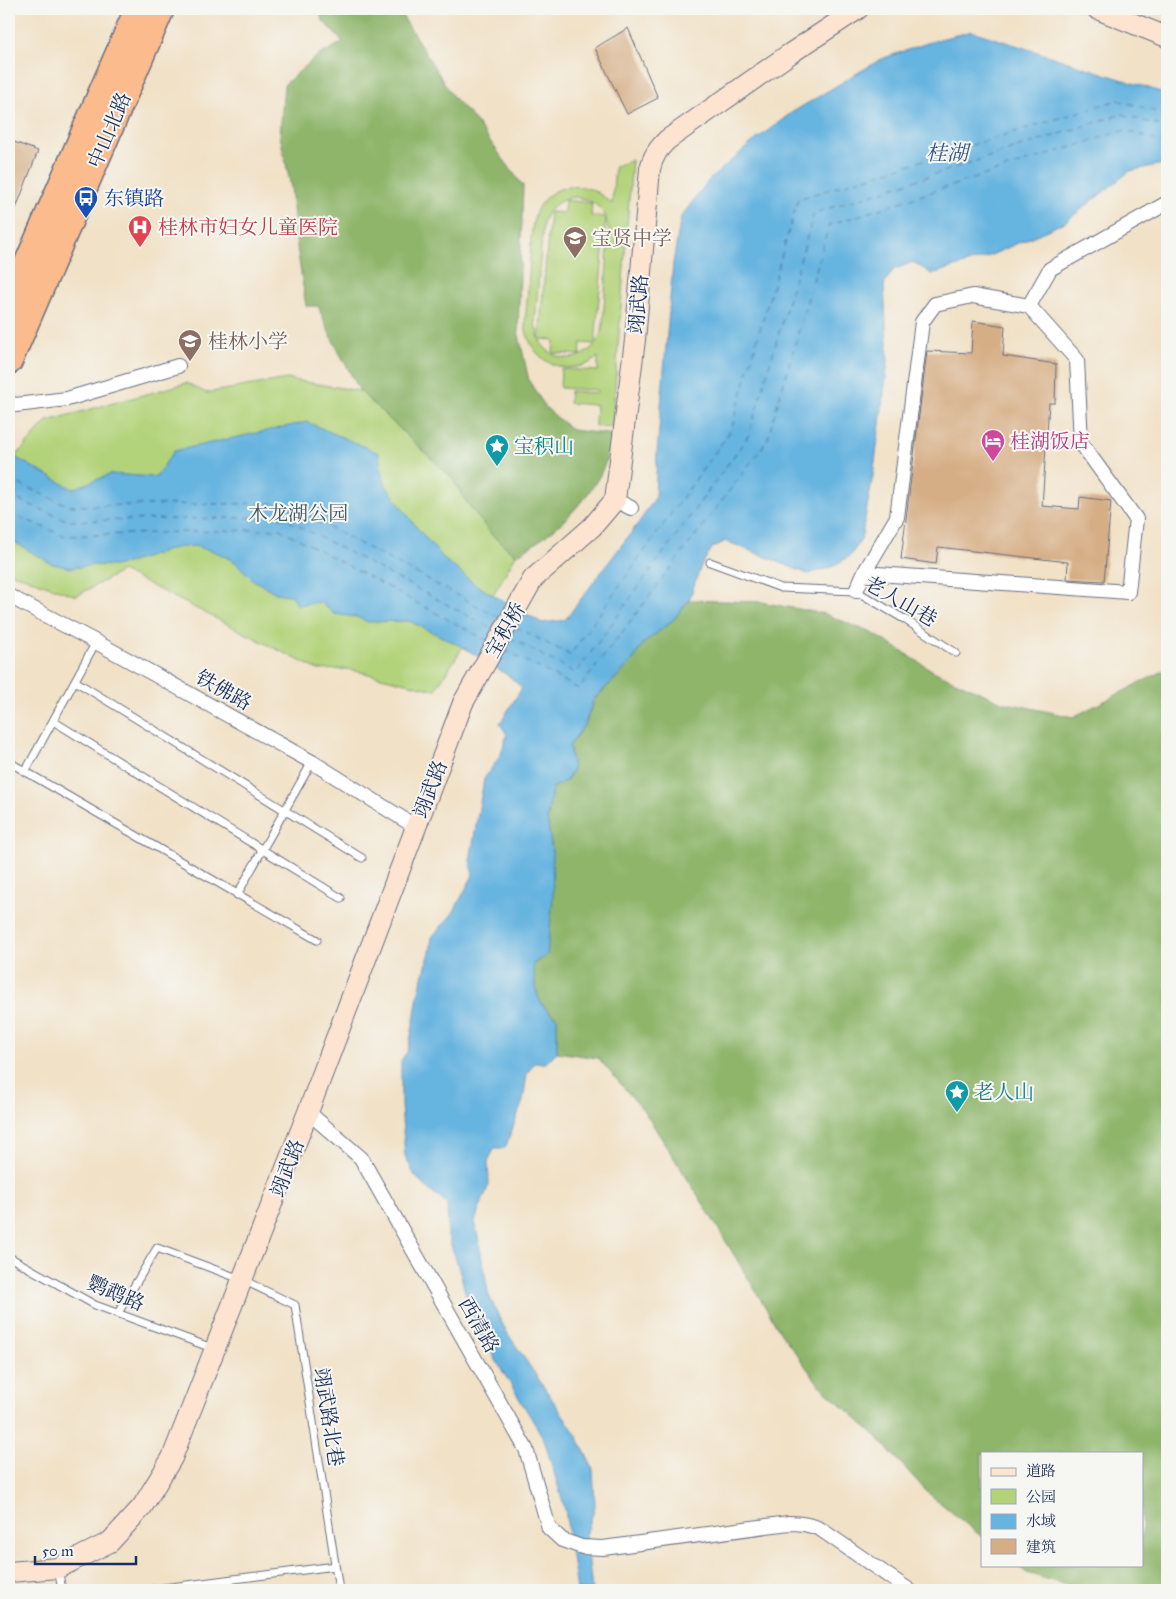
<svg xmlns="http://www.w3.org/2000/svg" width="1176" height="1599" font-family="'IM FELL Great Primer','Noto Serif SC',serif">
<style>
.green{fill:#b3d37a;stroke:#67816c;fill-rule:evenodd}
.forest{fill:#8eb56a;stroke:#547264}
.water{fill:#66b4e0;stroke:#40729f}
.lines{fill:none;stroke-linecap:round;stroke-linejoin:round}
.ferry{stroke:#325785;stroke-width:1;stroke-dasharray:6 5;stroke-linecap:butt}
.building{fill:#d6ae85}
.lane-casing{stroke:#666d82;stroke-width:9}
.street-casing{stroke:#666d82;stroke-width:16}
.secondary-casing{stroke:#666d82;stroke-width:22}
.highway-casing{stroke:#666d82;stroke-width:29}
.lane{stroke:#fff;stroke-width:7}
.street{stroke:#fff;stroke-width:14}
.secondary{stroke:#fde4d1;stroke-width:20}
.highway{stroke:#fbbb8d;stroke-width:26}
.labels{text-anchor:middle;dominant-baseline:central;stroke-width:4;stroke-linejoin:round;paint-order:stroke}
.street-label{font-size:20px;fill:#1b2f5e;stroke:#f6f6f2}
.transit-label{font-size:20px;fill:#164399;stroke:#f6f6f2;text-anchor:start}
.health-label{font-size:20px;fill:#be3a42;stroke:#f6f6f2;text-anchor:start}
.education-label{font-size:20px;fill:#785e54;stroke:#f6f6f2;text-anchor:start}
.hotel-label{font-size:20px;fill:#b23c85;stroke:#f6f6f2;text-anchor:start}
.culture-label{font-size:20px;fill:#0d838f;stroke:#f6f6f2;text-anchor:start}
.park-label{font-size:20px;fill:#415865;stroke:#f6f6f2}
.water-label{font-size:21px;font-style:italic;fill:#325785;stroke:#f6f6f2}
</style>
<rect width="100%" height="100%" fill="#f6f6f2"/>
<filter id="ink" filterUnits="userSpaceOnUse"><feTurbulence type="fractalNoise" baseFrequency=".02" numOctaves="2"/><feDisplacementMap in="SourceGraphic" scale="10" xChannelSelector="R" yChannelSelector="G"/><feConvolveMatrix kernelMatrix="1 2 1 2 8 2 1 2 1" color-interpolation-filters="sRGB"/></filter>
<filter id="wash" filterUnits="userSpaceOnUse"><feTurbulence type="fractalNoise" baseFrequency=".0096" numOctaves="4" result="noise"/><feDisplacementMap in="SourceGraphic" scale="20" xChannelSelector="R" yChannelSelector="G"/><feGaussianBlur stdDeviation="1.12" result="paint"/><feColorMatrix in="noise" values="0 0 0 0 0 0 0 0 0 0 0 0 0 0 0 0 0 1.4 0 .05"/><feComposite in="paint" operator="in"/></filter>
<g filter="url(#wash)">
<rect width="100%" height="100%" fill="#f1e1c6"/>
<path class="green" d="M 632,160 L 612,427 L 595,426 L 596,405 L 569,403 L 570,391 L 596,393 L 597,390 L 560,388 L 561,369 L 598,371 L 598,357 C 593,361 587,365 581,366 C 551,374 528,352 525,324 C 527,301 529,278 530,255 C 531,241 531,225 536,212 C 541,199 554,189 568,187 C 586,184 599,192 612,204 L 615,166 ZM 573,197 C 588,198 599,204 606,217 L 591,216 L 592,203 L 565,200 L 564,213 L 550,212 L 539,339 L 535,324 L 543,223 C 548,208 558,200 573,197 ZM 606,218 L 609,232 L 603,324 C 599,359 556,372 539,339 L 554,340 L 553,353 L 580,355 L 581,343 L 595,344 Z
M 287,379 L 360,391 L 452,478 L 468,504 L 493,536 L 516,555 L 493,595 L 542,623 L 509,676 L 463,647 L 435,690 L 348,669 L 318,670 L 122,571 L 76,596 L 9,572 L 9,454 L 16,456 L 47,421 L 187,383 L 206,393 Z"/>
<path class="forest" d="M 318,9 L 398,9 L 453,97 L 472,117 L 523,186 L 518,331 L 529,381 L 546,408 L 572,430 L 616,435 C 611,448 606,462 600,475 C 581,509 549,537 516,555 L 493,536 L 468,504 L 452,478 L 360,391 L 331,337 L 318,306 L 306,306 L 297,247 L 291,187 L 280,136 L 284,85 L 316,57 L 343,42 L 323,21 Z
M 689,600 L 761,602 L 825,614 L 874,634 L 935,672 L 1002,702 L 1073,717 L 1167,669 L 1167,1590 L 1082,1590 L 1027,1573 L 1017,1565 L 1142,1565 L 1142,1453 L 982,1453 L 982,1537 L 927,1492 L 877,1437 L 820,1386 L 781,1333 L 704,1205 L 644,1111 L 598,1058 L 557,1052 L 557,1018 C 534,1002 536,990 533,964 L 547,955 L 552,850 L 547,819 L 552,788 L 567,780 L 573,769 L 569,746 L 585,724 L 595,699 L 631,663 L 643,644 L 673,620 Z"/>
<path class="water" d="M 972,31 L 1167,94 L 1167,163 L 1130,171 L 1065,222 L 987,257 L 932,274 L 913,262 L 893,270 L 884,285 L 888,361 L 874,470 L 861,540 L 850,556 L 832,567 L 808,574 L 726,541 L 712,548 L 701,566 L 689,600 L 673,620 L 643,644 L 631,663 L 593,700 L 585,724 L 569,746 L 573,769 L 567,780 L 552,788 L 547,819 L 552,850 L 553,898 L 547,955 L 533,964 C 536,990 534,1002 557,1018 L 557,1052 L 546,1063 L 534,1063 L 527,1074 L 523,1101 L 505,1148 L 495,1148 L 488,1161 L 489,1184 L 475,1221 L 489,1296 L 506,1331 L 577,1436 L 593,1469 L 595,1506 L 586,1535 L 592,1590 L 577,1590 L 565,1509 L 544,1439 L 480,1334 L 469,1307 L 460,1272 L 448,1236 L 447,1203 L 431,1192 L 415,1176 L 405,1156 L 401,1105 L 401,1061 L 408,1050 L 414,1021 L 418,994 L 430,952 L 432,937 L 453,913 L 473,875 L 470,861 L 484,779 L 500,756 L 507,735 L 500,723 L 522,688 L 509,676 L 463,647 L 409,621 L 368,622 L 356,617 L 334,614 L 320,602 L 297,605 L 293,596 L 276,593 L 253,580 L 235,562 L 216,552 L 194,546 L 175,548 L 128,563 L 114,566 L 96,565 L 71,568 L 52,564 L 9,539 L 9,454 L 73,489 L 111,474 L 156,477 L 174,451 L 307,422 L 379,453 L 381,470 L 386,486 L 418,529 L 445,560 L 476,585 L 542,623 L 565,620 L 640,521 L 655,498 L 657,453 L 673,263 L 681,217 L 708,181 L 749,145 L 791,113 L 881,59 L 936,40 Z"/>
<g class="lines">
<path class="ferry" d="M 9,480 L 70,506 L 283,503 L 500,618
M 9,496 L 69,521 L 282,517 L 493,629
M 9,513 L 65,536 L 280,529 L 488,641
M 516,627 L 570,655 L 731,430 L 798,199 L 1118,100 L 1167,115
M 510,638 L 576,673 L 749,435 L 814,213 L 1122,114 L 1167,128
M 505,650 L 579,689 L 767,441 L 829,225 L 1125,130 L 1167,144"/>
</g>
<g id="blocks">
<path class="building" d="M 628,28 L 658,98 L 627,114 L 595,48 Z
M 9,140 L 38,151 L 10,224 L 9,183 L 13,171 L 9,169 Z
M 973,321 L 1005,326 L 1003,356 L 1056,364 L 1055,403 L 1049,403 L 1042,506 L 1079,509 L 1080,497 L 1111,501 L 1104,581 L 1067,579 L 1068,562 L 938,547 L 936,564 L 901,559 L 927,351 L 971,353 Z"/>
</g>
</g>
<g filter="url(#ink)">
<use href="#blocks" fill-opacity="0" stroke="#666d82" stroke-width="1"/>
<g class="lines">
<g class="lane-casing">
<path id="lane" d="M 710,562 L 781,588 L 856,591 L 904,619 L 956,653
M 75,681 L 362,858
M 53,721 L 341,898
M 9,762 L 317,940
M 25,772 L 96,642
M 237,895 L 312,762
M 9,1257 L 95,1305 L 212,1348
M 118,1313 L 157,1248 L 243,1280 L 295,1305 L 339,1590
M 58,1569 L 62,1590
M 148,1590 L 335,1566"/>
</g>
<g class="street-casing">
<path id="street" d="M 9,403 L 16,405 L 67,399 L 178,366
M 615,500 L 631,508
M 864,573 L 1128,592 L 1136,519 L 1081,443 L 1077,360 L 1029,306 L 1050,269 L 1167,203
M 856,591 L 864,573 L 897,517 L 922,322 L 935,304 L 973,296 L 1029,306
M 9,596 L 96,642 L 312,762 L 416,827
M 308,1112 L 361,1158 L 526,1449 L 549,1528 L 562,1540 L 582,1547 L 603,1548 L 789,1523 C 801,1523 809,1524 820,1529 L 909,1590"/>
</g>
<g class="secondary-casing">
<path id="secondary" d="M 1097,9 L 1167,37
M 9,1572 L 58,1568 L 110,1542 L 142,1507 L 172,1458 L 308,1112 L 463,703 L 533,579 L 592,527 L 615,500 L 635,340 L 650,169 C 653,156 658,149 667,140 L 791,53 L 858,9"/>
</g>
<g class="highway-casing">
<path id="highway" d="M 9,306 L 138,9
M 9,361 L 161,9"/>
</g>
<use href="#lane" class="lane"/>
<use href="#street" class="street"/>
<use href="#secondary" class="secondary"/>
<use href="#highway" class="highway"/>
</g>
</g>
<defs>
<g id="bus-pin" transform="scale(1.25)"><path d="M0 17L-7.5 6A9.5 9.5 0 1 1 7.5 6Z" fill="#1a4fb4" stroke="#f6f6f2"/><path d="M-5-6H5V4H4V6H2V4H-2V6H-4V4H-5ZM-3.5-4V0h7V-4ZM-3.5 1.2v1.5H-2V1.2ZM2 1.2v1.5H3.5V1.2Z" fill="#fff"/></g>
<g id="hospital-pin" transform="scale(1.25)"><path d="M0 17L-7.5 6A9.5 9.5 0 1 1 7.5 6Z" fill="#e0444e" stroke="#f6f6f2"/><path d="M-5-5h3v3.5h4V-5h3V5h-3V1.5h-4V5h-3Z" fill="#fff"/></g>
<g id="school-pin" transform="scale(1.25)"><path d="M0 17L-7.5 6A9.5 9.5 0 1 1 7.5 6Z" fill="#8d6e63" stroke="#f6f6f2"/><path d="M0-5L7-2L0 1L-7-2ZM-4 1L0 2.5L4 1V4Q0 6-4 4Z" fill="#fff"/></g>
<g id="hotel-pin" transform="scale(1.25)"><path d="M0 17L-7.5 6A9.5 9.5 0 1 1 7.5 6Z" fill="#d1479c" stroke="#f6f6f2"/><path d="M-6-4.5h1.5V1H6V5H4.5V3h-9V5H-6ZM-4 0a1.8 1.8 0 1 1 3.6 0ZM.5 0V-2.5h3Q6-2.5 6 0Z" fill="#fff"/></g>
<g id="sight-pin" transform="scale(1.25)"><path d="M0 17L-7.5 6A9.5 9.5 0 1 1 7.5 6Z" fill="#0f9aa8" stroke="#f6f6f2"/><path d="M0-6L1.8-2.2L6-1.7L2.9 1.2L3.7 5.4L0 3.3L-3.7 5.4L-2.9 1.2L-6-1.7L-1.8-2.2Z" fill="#fff"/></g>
</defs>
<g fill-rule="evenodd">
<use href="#bus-pin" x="86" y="198"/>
<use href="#hospital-pin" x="140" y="227"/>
<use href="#school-pin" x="575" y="238"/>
<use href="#school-pin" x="190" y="341"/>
<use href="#hotel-pin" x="993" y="441"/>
<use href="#sight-pin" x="497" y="446"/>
<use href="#sight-pin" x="957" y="1092"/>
</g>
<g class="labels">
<g class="street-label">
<text transform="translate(109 130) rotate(-67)">中山北路</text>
<text transform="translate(638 304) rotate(-85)">翊武路</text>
<text transform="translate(901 601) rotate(30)">老人山巷</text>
<text transform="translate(505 630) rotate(-60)">宝积桥</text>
<text transform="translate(224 690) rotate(29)">铁佛路</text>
<text transform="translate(430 789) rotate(-69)">翊武路</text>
<text transform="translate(287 1168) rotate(-69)">翊武路</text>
<text transform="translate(116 1293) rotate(23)">鹦鹉路</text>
<text transform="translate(479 1325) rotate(60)">西清路</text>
<text transform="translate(329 1417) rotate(81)">翊武路北巷</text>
</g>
<g class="transit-label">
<text x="104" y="198">东镇路</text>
</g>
<g class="health-label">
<text x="158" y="227">桂林市妇女儿童医院</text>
</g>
<g class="education-label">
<text x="592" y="238">宝贤中学</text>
<text x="208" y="341">桂林小学</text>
</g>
<g class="hotel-label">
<text x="1010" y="441">桂湖饭店</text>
</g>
<g class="culture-label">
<text x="514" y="446">宝积山</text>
<text x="974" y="1092">老人山</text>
</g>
<g class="park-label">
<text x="298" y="513">木龙湖公园</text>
</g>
<g class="water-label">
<text x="947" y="153">桂湖</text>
</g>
</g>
<rect width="1176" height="1599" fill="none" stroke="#f6f6f2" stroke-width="30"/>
<rect x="981" y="1452" width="162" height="115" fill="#f6f6f2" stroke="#9ea6b7"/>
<rect x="991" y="1468" width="25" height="8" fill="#fde4d1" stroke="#9ea6b7"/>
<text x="1026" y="1476" font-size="15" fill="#1b2f5e">道路</text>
<rect x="991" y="1489" width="25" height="15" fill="#b3d37a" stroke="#9ea6b7"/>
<text x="1026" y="1502" font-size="15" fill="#1b2f5e">公园</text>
<rect x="991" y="1514" width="25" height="15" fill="#66b4e0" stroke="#9ea6b7"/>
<text x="1026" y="1526" font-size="15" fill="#1b2f5e">水域</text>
<rect x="991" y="1539" width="25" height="15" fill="#d6ae85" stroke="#9ea6b7"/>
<text x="1026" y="1552" font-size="15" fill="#1b2f5e">建筑</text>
<path d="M35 1556v8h101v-8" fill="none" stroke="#1b2f5e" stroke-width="2.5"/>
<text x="42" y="1556" font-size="15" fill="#1b2f5e" stroke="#f6f6f2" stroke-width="4" paint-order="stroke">50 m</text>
</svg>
